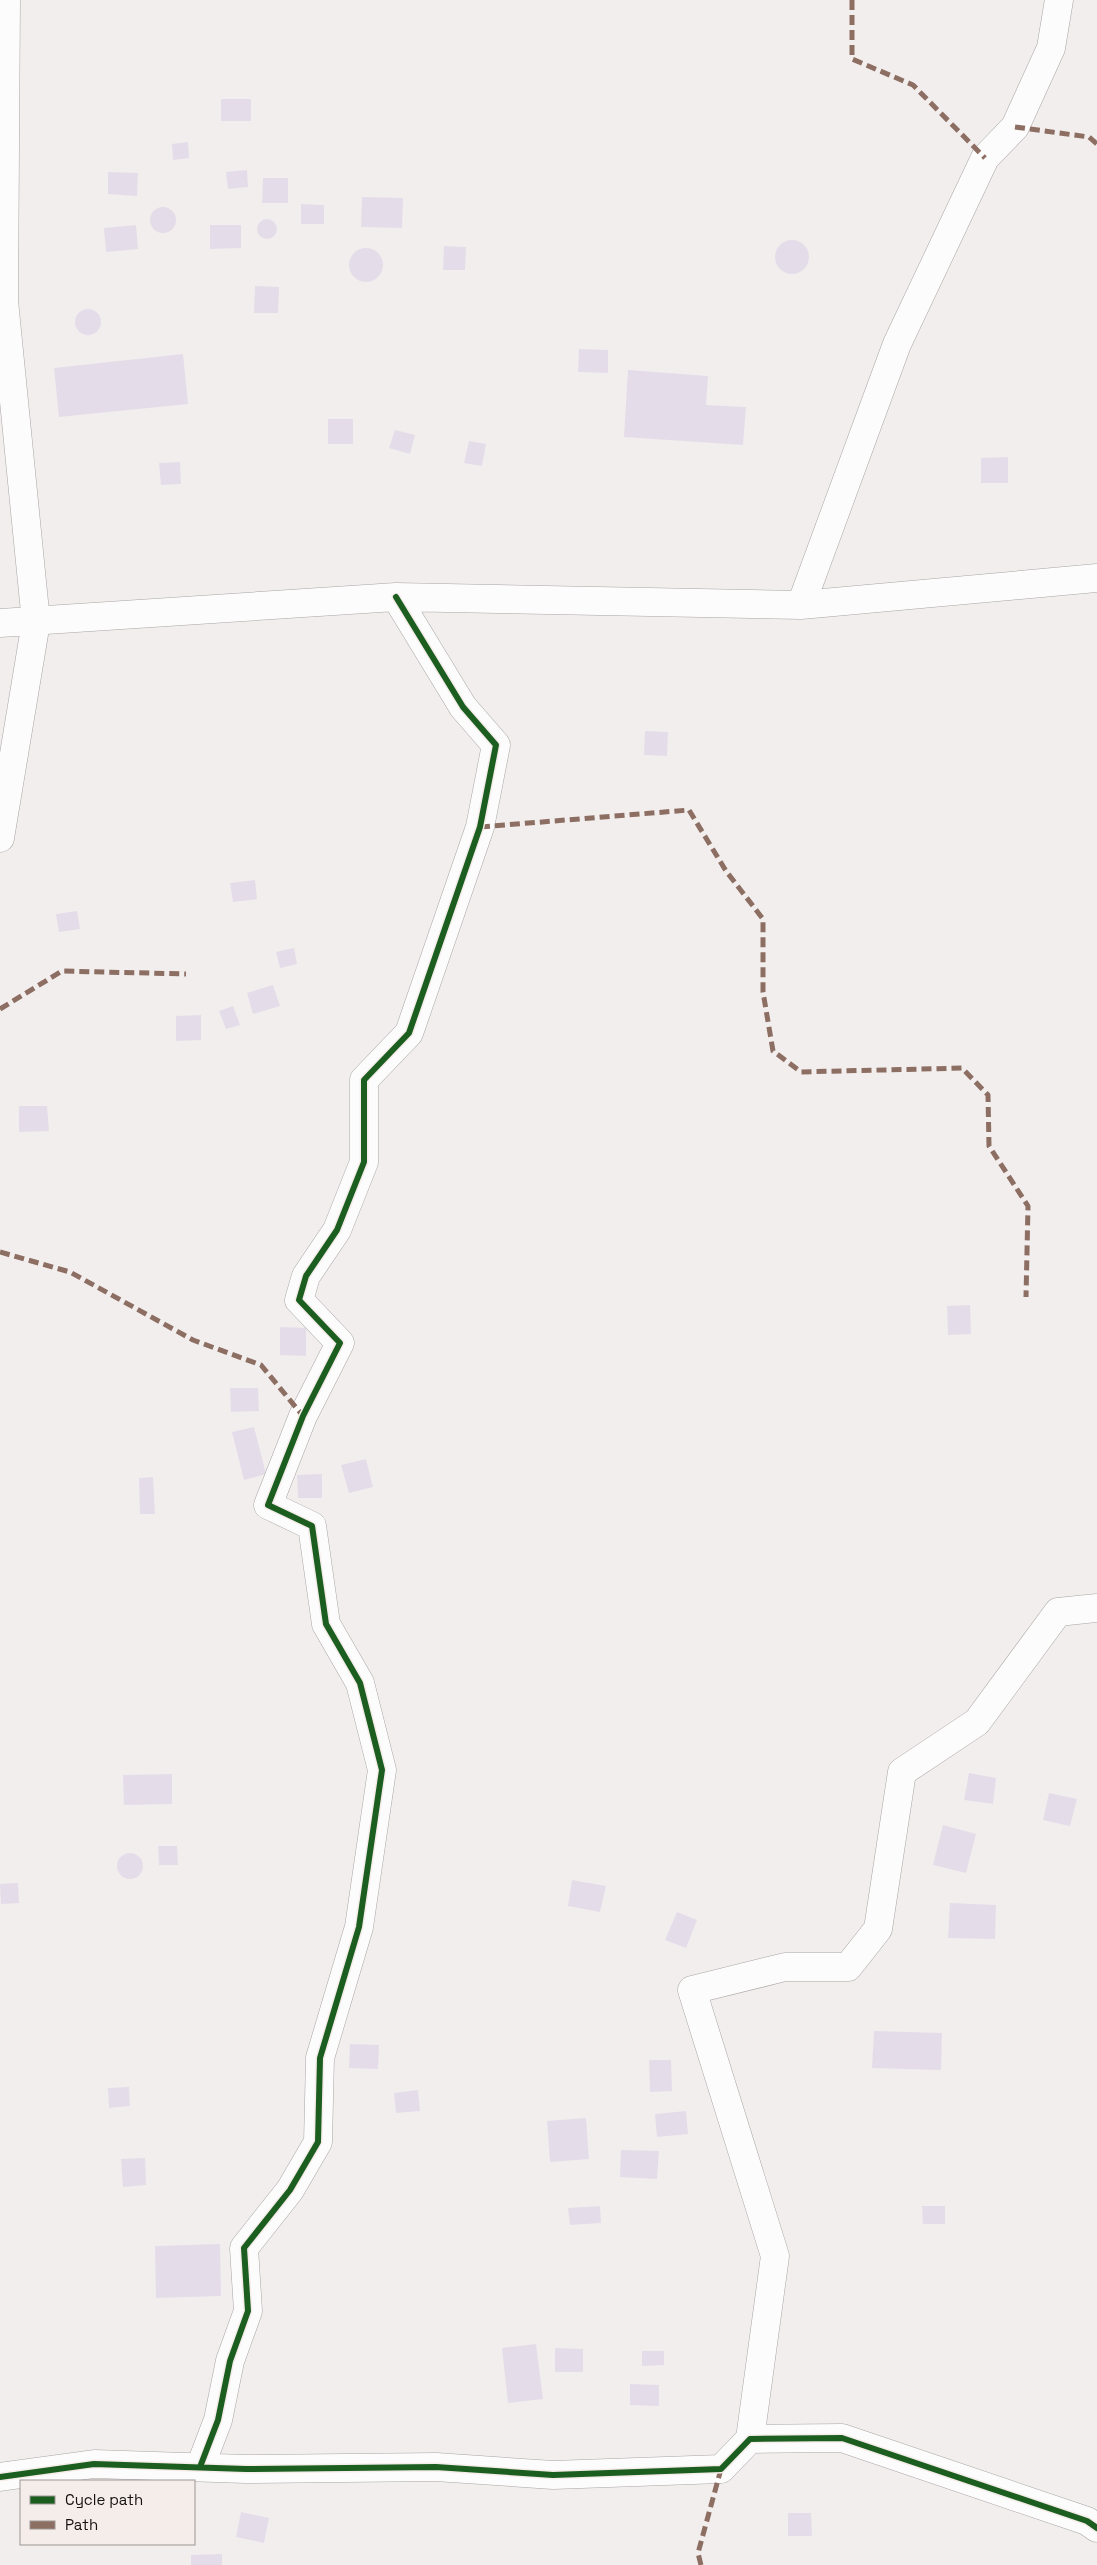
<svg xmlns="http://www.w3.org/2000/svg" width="1097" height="2565" font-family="'Space Grotesk',sans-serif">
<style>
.building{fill:#e5dcea}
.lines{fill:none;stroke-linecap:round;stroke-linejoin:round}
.minor-casing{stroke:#a8a5a4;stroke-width:29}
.minor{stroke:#fdfcfc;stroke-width:28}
.quiet{stroke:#8d6e63;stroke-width:5;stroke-dasharray:10 5;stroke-linecap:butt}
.cycleway-casing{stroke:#f5edea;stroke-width:9}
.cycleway{stroke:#1b5e20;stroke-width:6}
</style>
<rect width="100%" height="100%" fill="#f2eeed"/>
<path class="building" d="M 221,99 L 251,99 L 251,121 L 221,121 Z
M 188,142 L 189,158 L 173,160 L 172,144 Z
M 247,170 L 248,187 L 228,189 L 226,172 Z
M 108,172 L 138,173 L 137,196 L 108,194 Z
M 263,178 L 288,178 L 288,203 L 262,203 Z
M 362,197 L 403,198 L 402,228 L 361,227 Z
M 301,204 L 324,205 L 324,224 L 301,224 Z
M150 220a13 13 0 1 1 26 0a13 13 0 1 1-26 0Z
M257 229a10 10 0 1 1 20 0a10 10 0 1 1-20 0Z
M 136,225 L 138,249 L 106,252 L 104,228 Z
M 210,225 L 241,225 L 241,248 L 210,249 Z
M775 257a17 17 0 1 1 34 0a17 17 0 1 1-34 0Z
M 444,246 L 466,247 L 465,270 L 443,270 Z
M349 265a17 17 0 1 1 34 0a17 17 0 1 1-34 0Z
M 255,286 L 279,287 L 278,313 L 254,313 Z
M75 322a13 13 0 1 1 26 0a13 13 0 1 1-26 0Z
M 579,349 L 608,350 L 608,373 L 578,372 Z
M 183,354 L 188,404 L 59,417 L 54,368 Z
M 628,370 L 708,376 L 706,405 L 746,407 L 743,445 L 624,437 Z
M 328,419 L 353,419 L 353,444 L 328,444 Z
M 395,430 L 415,435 L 410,454 L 389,448 Z
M 469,441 L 486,444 L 482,466 L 464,463 Z
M 1008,457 L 1008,483 L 981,483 L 981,458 Z
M 180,462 L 181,484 L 161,485 L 159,463 Z
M 645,731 L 668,732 L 667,756 L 644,755 Z
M 255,880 L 257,899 L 233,902 L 230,883 Z
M 77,911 L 80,929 L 59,932 L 56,914 Z
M 294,948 L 297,964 L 280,968 L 276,952 Z
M 273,985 L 280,1006 L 253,1014 L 247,993 Z
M 233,1006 L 240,1025 L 226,1029 L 219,1011 Z
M 201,1015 L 201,1040 L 176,1041 L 176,1016 Z
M 19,1106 L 47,1106 L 49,1131 L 19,1132 Z
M 970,1305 L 971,1334 L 948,1335 L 947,1306 Z
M 280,1327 L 306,1328 L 306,1356 L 280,1355 Z
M 230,1388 L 258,1388 L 259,1411 L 231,1412 Z
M 254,1427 L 266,1474 L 244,1480 L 232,1432 Z
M 366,1459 L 373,1487 L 349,1493 L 341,1465 Z
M 322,1474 L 322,1498 L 298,1498 L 297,1475 Z
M 153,1477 L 155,1514 L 140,1514 L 139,1478 Z
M 969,1773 L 996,1778 L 993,1804 L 964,1800 Z
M 172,1774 L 172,1804 L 124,1805 L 123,1775 Z
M 1049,1793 L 1077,1799 L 1070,1826 L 1043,1820 Z
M 943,1825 L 976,1834 L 966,1873 L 933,1865 Z
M 158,1846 L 177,1846 L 178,1865 L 159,1865 Z
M117 1866a13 13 0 1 1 26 0a13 13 0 1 1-26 0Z
M 572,1880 L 606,1886 L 600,1912 L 568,1906 Z
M 18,1883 L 19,1903 L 1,1904 L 0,1884 Z
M 950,1903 L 996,1905 L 995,1939 L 948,1938 Z
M 677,1912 L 697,1920 L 686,1948 L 665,1940 Z
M 874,2031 L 942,2033 L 941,2070 L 872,2068 Z
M 350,2044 L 379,2045 L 378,2069 L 349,2068 Z
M 649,2060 L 671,2060 L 672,2091 L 650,2092 Z
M 129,2087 L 130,2106 L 109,2108 L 108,2088 Z
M 418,2090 L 420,2111 L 396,2113 L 394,2093 Z
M 686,2111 L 688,2134 L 657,2137 L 655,2114 Z
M 586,2118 L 589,2159 L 550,2162 L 547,2121 Z
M 621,2150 L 659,2151 L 657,2179 L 620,2177 Z
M 145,2158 L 146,2185 L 123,2187 L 121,2159 Z
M 600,2206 L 601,2223 L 570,2225 L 568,2208 Z
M 922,2206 L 945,2206 L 945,2224 L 923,2224 Z
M 220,2244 L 221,2296 L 156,2298 L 155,2246 Z
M 536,2344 L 543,2399 L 508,2403 L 502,2348 Z
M 555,2348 L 583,2349 L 583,2372 L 555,2372 Z
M 642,2351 L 664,2351 L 664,2365 L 642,2366 Z
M 630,2384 L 659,2385 L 659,2406 L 630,2405 Z
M 241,2512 L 269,2518 L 264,2543 L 236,2537 Z
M 788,2513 L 811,2513 L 812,2536 L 788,2536 Z
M 222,2554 L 222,2565 L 191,2565 L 191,2555 Z"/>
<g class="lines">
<g class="minor-casing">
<path id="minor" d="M 801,605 L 897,344 L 985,158 L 1015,127 L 1051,48 L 1059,0
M 0,623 L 396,597 L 801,605 L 1097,578
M 0,838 L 36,622 L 4,301 L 6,0
M 750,2439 L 775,2256 L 692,1990 L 785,1967 L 848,1967 L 878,1929 L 902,1772 L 977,1722 L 1058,1612 L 1097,1608
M 200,2467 L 218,2420 L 230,2361 L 248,2311 L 244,2248 L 290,2190 L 318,2142 L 320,2058 L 359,1927 L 382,1770 L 360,1683 L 326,1624 L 312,1526 L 268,1505 L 303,1416 L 340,1343 L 299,1300 L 306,1276 L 337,1230 L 364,1162 L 364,1080 L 409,1033 L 480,827 L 496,745 L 463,707 L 396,597
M 0,2477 L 94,2464 L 246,2469 L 436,2467 L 553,2475 L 721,2469 L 750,2439 L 842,2438 L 1087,2521 L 1097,2528"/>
</g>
<use href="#minor" class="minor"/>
<path class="quiet" d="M 852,0 L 852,59 L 913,85 L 985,158
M 1015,127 L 1089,137 L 1097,144
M 480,827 L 689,810 L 726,871 L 763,919 L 763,992 L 773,1051 L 801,1072 L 962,1068 L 988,1095 L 989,1146 L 1028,1206 L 1026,1297
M 0,1009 L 62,971 L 186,974
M 0,1252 L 70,1272 L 193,1340 L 261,1365 L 303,1416
M 701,2565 L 698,2553 L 721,2469"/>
<g class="cycleway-casing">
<path id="cycleway" d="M 200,2467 L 218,2420 L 230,2361 L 248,2311 L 244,2248 L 290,2190 L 318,2142 L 320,2058 L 359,1927 L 382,1770 L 360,1683 L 326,1624 L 312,1526 L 268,1505 L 303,1416 L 340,1343 L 299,1300 L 306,1276 L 337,1230 L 364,1162 L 364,1080 L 409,1033 L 480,827 L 496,745 L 463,707 L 396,597
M 0,2477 L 94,2464 L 246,2469 L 436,2467 L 553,2475 L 721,2469 L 750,2439 L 842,2438 L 1087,2521 L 1097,2528"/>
</g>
<use href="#cycleway" class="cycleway"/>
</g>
<rect x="20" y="2480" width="175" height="65" fill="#f5edea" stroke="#9b9593"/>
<rect x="30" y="2496" width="25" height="8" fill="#1b5e20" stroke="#9b9593"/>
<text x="65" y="2505" font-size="15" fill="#151211">Cycle path</text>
<rect x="30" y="2521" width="25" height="8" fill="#8d6e63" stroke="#9b9593"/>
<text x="65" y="2530" font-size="15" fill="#151211">Path</text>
</svg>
